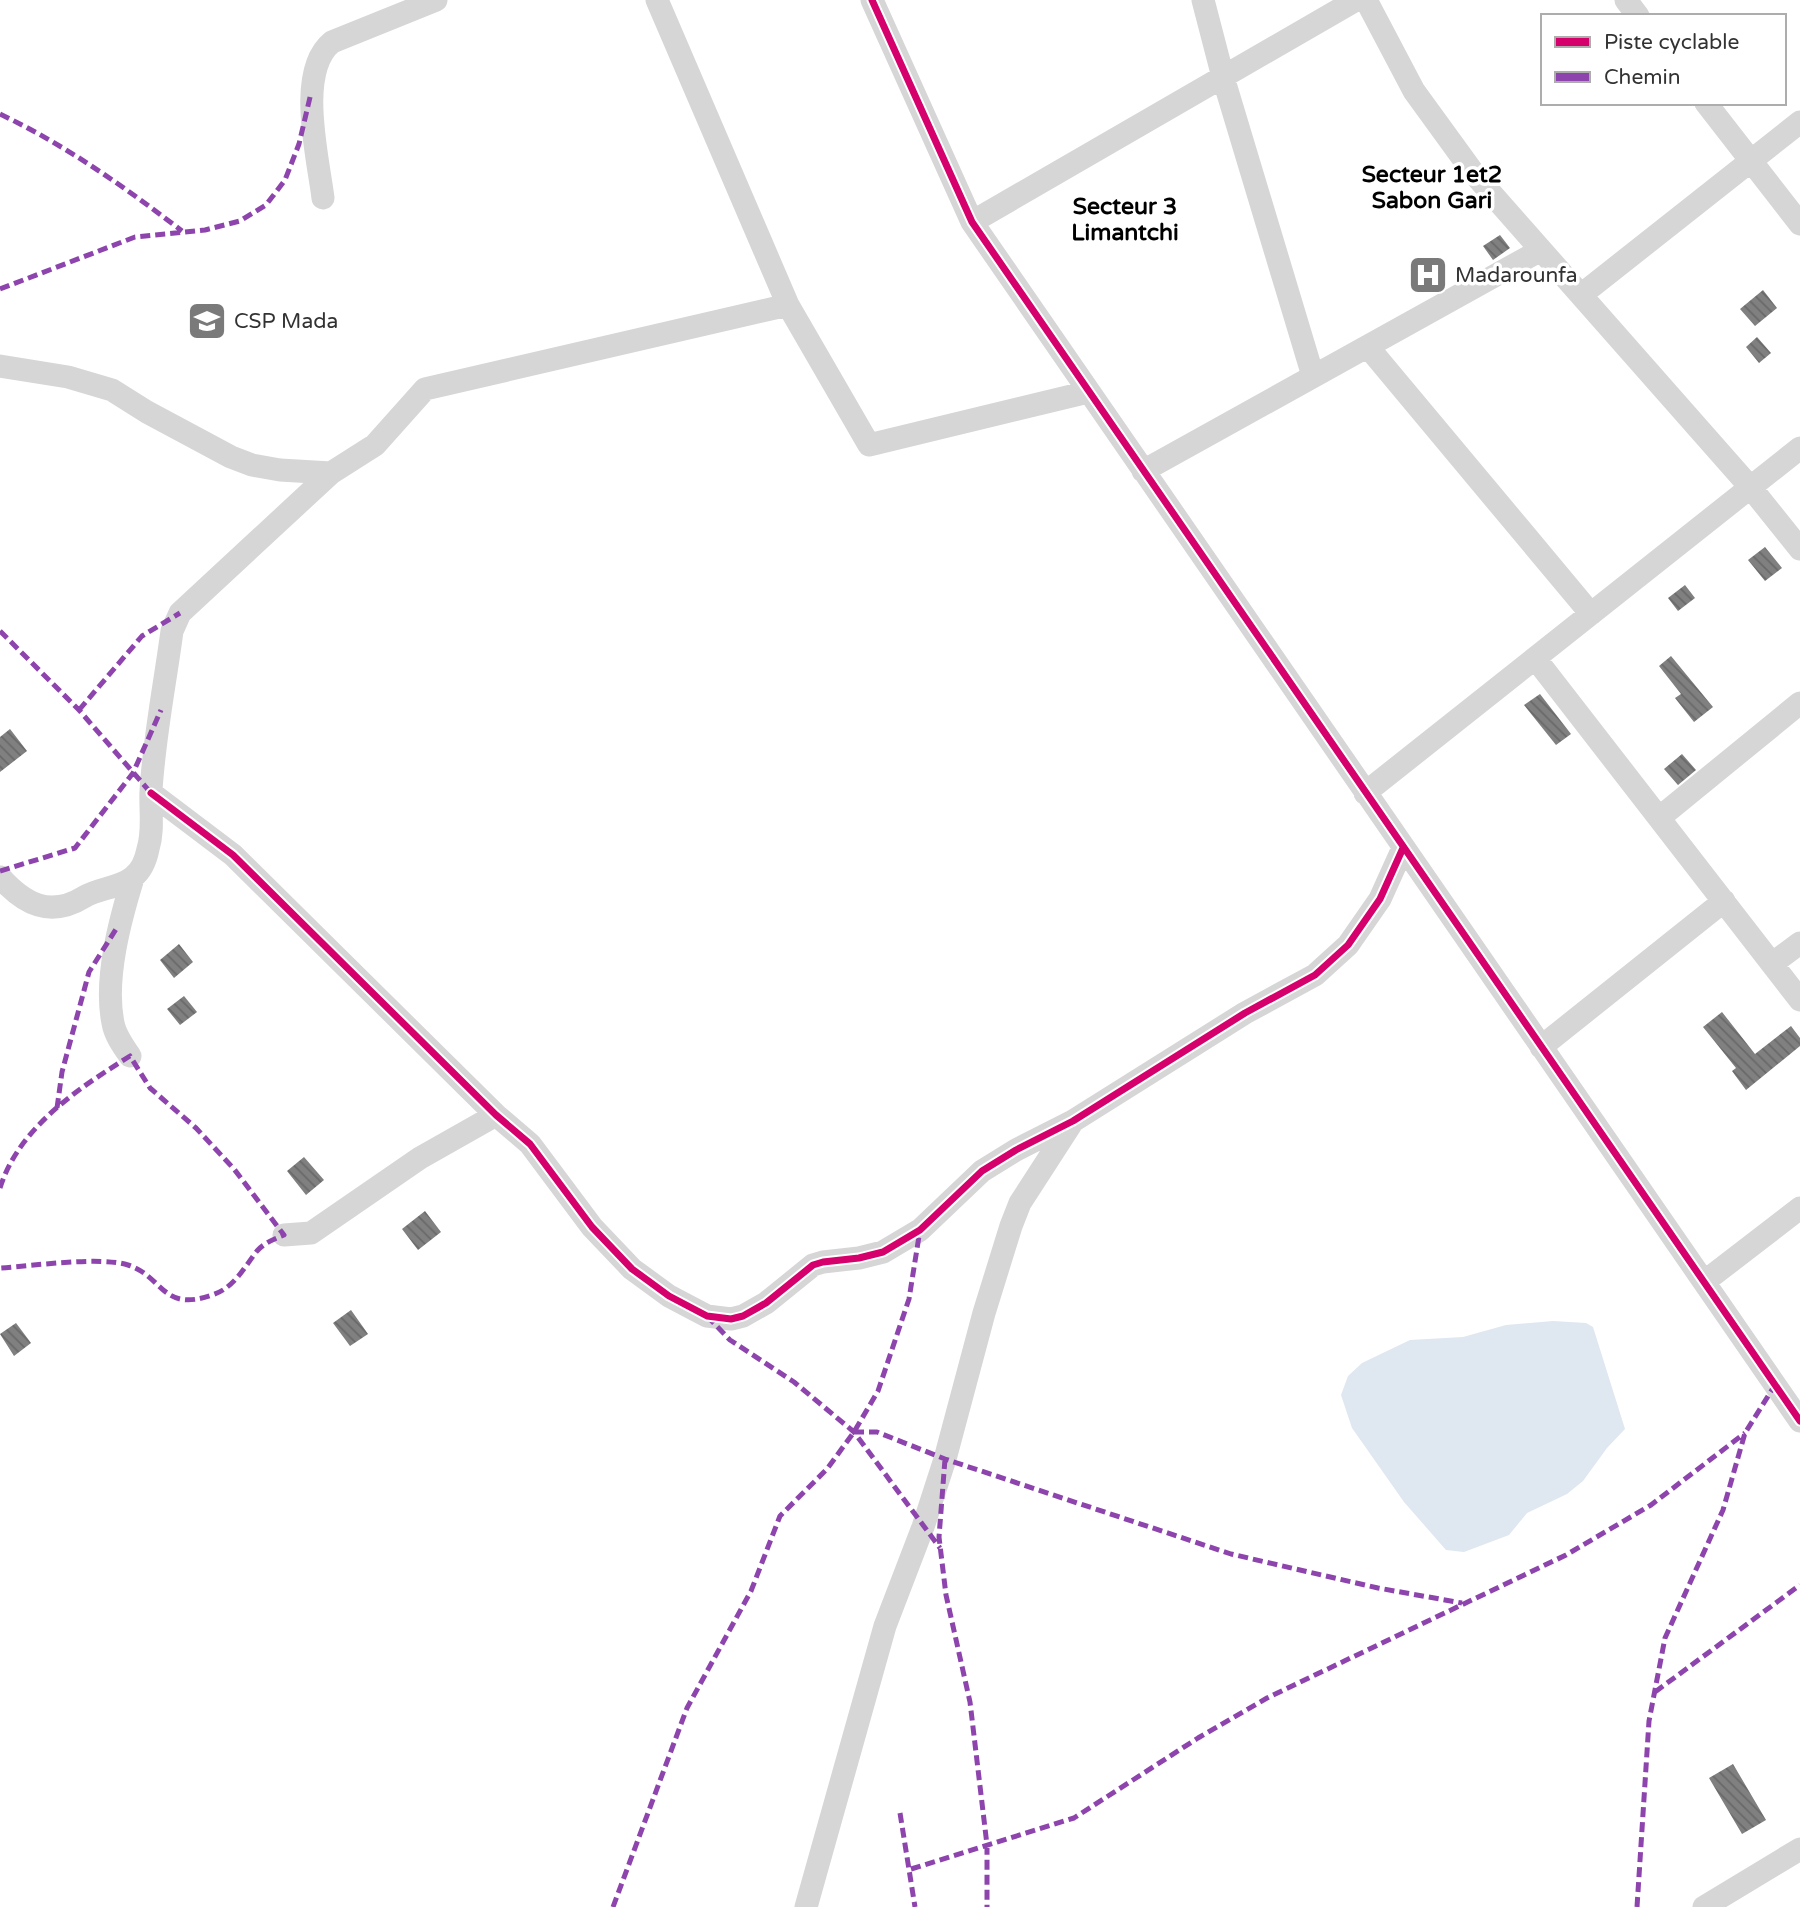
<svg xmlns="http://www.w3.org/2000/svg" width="1800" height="1907" font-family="'Varela Round',sans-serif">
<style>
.water{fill:#dfe7f0}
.building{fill:url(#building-back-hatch)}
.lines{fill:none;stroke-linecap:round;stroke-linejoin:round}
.minor{stroke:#d6d6d6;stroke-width:23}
.quiet{stroke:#8e44ad;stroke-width:5;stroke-dasharray:10 5;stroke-linecap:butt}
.cycleway-casing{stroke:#fff;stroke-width:11}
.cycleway{stroke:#d6006c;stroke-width:7}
.labels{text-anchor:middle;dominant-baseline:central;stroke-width:7;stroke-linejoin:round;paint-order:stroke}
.poi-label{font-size:21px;fill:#323232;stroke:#fff;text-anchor:start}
.neighbourhood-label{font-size:23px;font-weight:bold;fill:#000;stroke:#fff}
</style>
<defs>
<pattern id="building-back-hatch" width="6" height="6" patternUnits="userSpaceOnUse" patternTransform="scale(1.75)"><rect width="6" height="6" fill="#808080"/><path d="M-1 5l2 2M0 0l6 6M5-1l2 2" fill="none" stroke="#696969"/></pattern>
</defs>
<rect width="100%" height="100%" fill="#fff"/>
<path class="water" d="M 1553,1321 L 1586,1323 L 1593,1327 L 1625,1429 L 1607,1448 L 1583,1481 L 1567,1494 L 1527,1513 L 1509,1535 L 1464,1552 L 1446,1550 L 1404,1502 L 1352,1428 L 1341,1395 L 1348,1376 L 1362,1363 L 1410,1340 L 1463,1337 L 1506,1325 Z"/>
<path class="building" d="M 1500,235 L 1510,248 L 1493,260 L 1483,246 Z
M 1763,290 L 1777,308 L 1755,326 L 1740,309 Z
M 1757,337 L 1771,353 L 1759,363 L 1746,347 Z
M 1765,547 L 1782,568 L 1765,581 L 1748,560 Z
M 1685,585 L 1695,598 L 1678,611 L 1668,598 Z
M 1671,656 L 1713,707 L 1694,722 L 1675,698 L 1681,694 L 1659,666 Z
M 1540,694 L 1571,734 L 1556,745 L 1524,705 Z
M 10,729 L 27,751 L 0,772 L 0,737 Z
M 1682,754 L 1696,770 L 1678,785 L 1664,769 Z
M 179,944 L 193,962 L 174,978 L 160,960 Z
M 184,996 L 197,1012 L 180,1025 L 167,1009 Z
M 1722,1012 L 1755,1054 L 1791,1026 L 1800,1038 L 1800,1046 L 1746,1090 L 1732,1071 L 1736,1068 L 1703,1027 Z
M 304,1157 L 324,1180 L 306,1195 L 287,1171 Z
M 425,1211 L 441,1232 L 418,1250 L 402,1229 Z
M 351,1310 L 368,1334 L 350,1346 L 333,1323 Z
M 16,1323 L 31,1343 L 14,1356 L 0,1334 Z
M 1733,1764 L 1766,1820 L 1742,1834 L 1709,1778 Z"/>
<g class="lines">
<path class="minor" d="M 657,0 L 788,305 L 869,445 L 1088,392
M 872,0 L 972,222 L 1800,1421
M 1203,0 L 1223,77 L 1313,376
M 1366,0 L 1414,91 L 1475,175 L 1751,488 L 1800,549
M 1626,0 L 1638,16
M 1706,103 L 1800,224
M 323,198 C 318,157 296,71 332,42 L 436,0
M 972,222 L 1356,0
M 1581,295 L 1800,122
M 1368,347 L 1591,614
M 0,366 L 68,377 L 112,390 L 147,412 L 231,457 L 252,465 L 280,470 L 331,473
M 1143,471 L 1541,250
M 1535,658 L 1800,1000
M 151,793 L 233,855 L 496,1115 L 530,1144 L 592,1227 L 632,1269 L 669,1296 L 707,1316 L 731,1319 L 743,1316 L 766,1303 L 813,1265 L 823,1262 L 859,1258 L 883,1252 L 920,1230 L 982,1171 L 1016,1150 L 1073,1121 L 1245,1013 L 1315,975 L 1348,945 L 1380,899 L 1403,848
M 1365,793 L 1800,448
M 1659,818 L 1800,703
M 0,877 C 24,904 50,918 84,897 C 99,888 120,888 133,877 C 141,871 146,859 148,849 C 154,830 150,811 151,791 C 154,738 165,684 172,631 L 180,613 L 331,473 L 375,445 L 425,389 L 788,305
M 1773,963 L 1800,943
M 1541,1047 L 1724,901
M 130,1056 C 123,1046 115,1035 113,1023 C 104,979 120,920 133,878
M 284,1235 L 311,1233 L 420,1158 L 496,1115
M 1704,1282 L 1800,1208
M 806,1907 L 885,1626 L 923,1527 L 945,1459 L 984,1313 L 1011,1226 L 1020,1203 L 1073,1121
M 1704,1907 L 1800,1849"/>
<path class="quiet" d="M 0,114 C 67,146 123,186 182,231
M 0,289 L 135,237 L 205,230 L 240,221 L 266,205 L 285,180 L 299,144 L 311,93
M 0,631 L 79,710 L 151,793
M 79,710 L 142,636 L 180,613
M 0,871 L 75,848 L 133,773 L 161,710
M 57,1108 L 62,1072 L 89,972 L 118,926
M 0,1188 C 19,1127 79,1088 130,1056 L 150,1088 L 196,1128 L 234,1169 L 284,1235 C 274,1239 264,1243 257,1251 C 243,1269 234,1288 212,1295 C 162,1313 163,1276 128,1265 C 99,1256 33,1266 0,1268
M 707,1316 L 730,1340 L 794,1382 L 854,1432 L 940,1548
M 854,1432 L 877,1432 L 945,1459 L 1231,1554 L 1378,1588 L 1462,1603
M 945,1459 L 939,1537 L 946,1595 L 970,1702 L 987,1845 L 987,1907
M 1655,1692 L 1800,1585
M 900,1813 L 915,1907
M 911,1869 L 1074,1818 L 1198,1738 L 1267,1698 L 1566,1555 L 1651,1505 L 1745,1433
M 613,1907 L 687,1708 L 751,1591 L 780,1516 L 827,1469 L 854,1432 L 878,1391 L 909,1299 L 920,1230
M 1637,1907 L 1649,1721 L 1665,1638 L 1723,1510 L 1745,1433 L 1775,1385"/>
<g class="cycleway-casing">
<path id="cycleway" d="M 872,0 L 972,222 L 1800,1421
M 151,793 L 233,855 L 496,1115 L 530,1144 L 592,1227 L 632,1269 L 669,1296 L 707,1316 L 731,1319 L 743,1316 L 766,1303 L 813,1265 L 823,1262 L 859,1258 L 883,1252 L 920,1230 L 982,1171 L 1016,1150 L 1073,1121 L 1245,1013 L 1315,975 L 1348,945 L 1380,899 L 1403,848"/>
</g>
<use href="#cycleway" class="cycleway"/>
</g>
<defs>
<g id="hospital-square" transform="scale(2.0125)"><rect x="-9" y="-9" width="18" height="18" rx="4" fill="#7a7a7a" stroke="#fff"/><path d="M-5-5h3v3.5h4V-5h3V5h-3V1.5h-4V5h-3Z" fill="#fff"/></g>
<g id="school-square" transform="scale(2.0125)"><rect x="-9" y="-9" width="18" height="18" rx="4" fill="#7a7a7a" stroke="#fff"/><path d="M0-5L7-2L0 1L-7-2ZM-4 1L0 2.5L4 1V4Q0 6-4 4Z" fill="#fff"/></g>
</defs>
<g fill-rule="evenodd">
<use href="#hospital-square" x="1428" y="275"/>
<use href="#school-square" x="207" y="321"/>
</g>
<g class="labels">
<g class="poi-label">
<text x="1455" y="275">Madarounfa</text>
<text x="234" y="321">CSP Mada</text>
</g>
<g class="neighbourhood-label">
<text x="1432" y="175">Secteur 1et2<tspan x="1432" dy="26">Sabon Gari</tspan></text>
<text x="1125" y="207">Secteur 3<tspan x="1125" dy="26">Limantchi</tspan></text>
</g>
</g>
<rect x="1541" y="14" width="245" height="91" fill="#ffffff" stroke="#adadad" stroke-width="2"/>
<rect x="1555" y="37" width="35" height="10" fill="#d6006c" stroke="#adadad" stroke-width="2"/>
<text x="1604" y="49" font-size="21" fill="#323232">Piste cyclable</text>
<rect x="1555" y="72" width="35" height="10" fill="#8e44ad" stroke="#adadad" stroke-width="2"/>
<text x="1604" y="84" font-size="21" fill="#323232">Chemin</text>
</svg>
